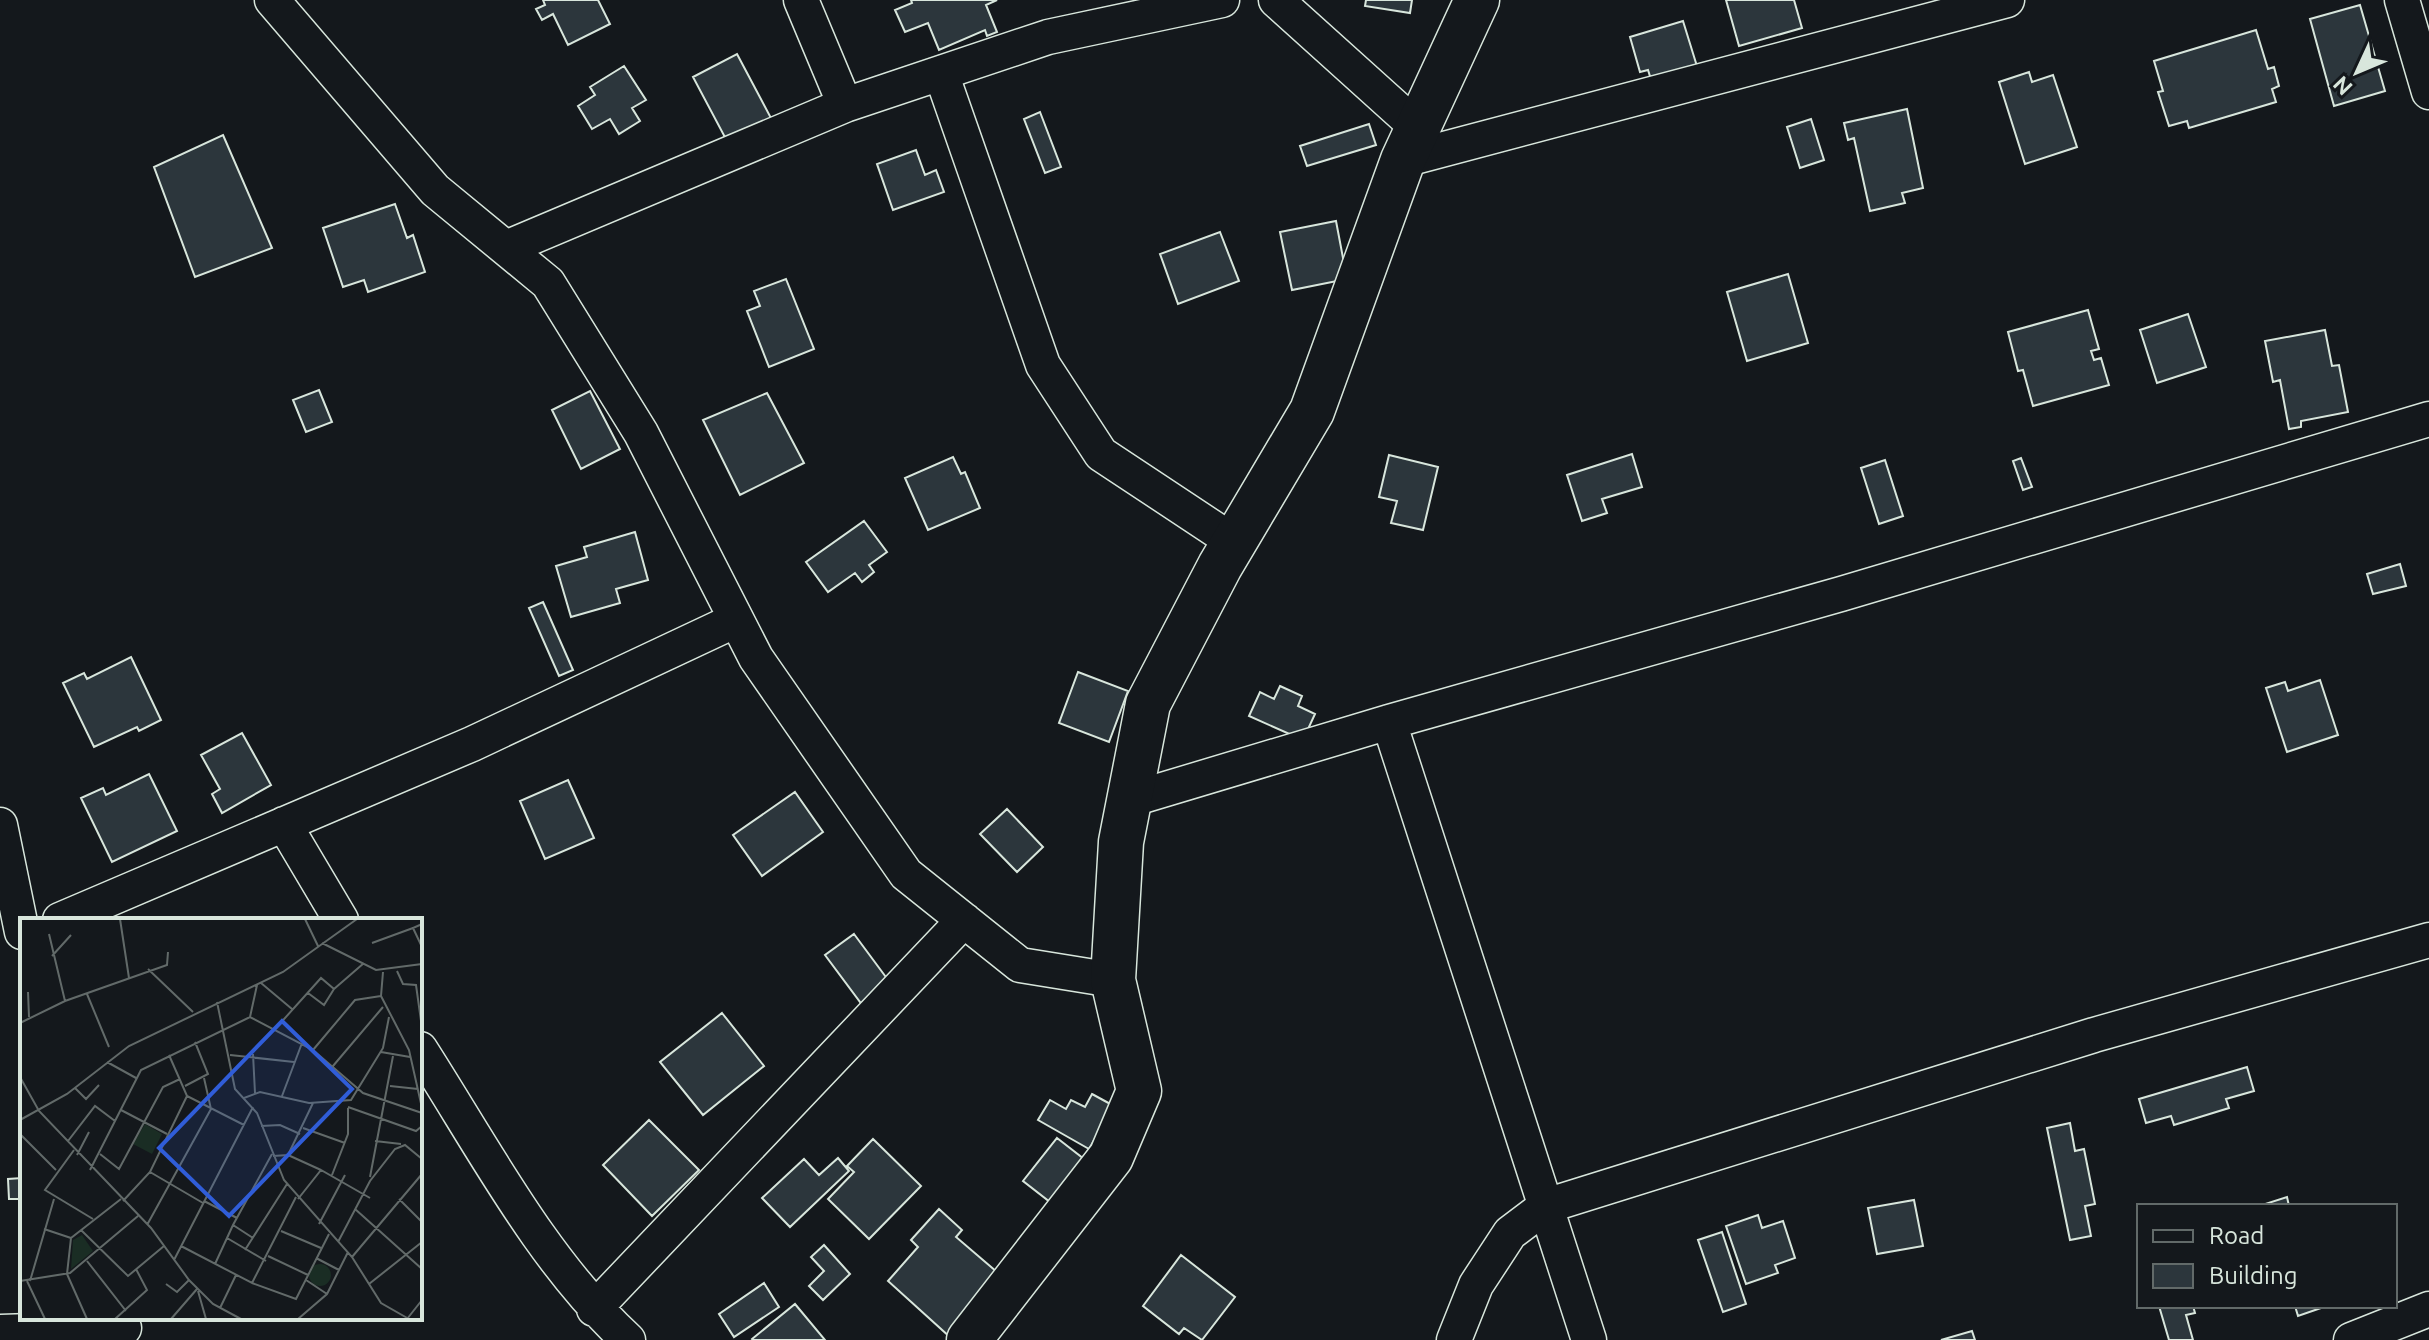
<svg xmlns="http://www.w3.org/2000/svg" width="2429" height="1340" font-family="Ubuntu,sans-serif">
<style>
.building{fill:#2c363c;stroke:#d8e6dc;stroke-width:2}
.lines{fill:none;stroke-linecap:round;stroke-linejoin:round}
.street-casing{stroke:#d8e6dc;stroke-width:37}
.secondary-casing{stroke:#d8e6dc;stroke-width:47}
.street{stroke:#14181c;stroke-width:34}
.secondary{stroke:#14181c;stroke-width:44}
.inset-road{fill:none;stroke:#626a69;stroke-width:2}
.view{fill:#305dd8;fill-opacity:0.15;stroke:#305dd8;stroke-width:4}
.inset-edge{fill:none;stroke:#d8e6dc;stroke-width:4}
</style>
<rect width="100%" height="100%" fill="#14181c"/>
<path class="building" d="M 543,0 L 598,0 L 610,24 L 568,45 L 553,14 L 542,20 L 536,9 L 545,5 Z
M 911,0 L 997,0 L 986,5 L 997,32 L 987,36 L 985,30 L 939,50 L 928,23 L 905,32 L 895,10 L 912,3 Z
M 1366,0 L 1412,0 L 1410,13 L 1365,6 Z
M 1726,0 L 1794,0 L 1802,28 L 1739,46 Z
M 2360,5 L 2385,91 L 2334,106 L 2310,19 Z
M 1683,21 L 1700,76 L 1654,89 L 1648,70 L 1640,72 L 1630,37 Z
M 2256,30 L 2268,69 L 2274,67 L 2279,86 L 2272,89 L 2276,102 L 2189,128 L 2187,121 L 2169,126 L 2158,92 L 2163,91 L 2154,61 Z
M 737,54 L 772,120 L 728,143 L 693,77 Z
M 624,66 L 646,100 L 632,108 L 640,121 L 619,134 L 610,119 L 592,129 L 578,106 L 595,95 L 590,87 Z
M 2029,72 L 2032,82 L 2053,75 L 2077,147 L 2025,164 L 1999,82 Z
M 1907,109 L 1923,188 L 1902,193 L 1905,203 L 1870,211 L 1854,138 L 1848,140 L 1844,123 Z
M 1040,112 L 1061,167 L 1045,173 L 1024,119 Z
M 1811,119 L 1824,160 L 1800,168 L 1787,127 Z
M 1369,124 L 1376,145 L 1307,166 L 1300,146 Z
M 223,135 L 272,248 L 195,277 L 154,167 Z
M 916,150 L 925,175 L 936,170 L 944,192 L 893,210 L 877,164 Z
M 395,204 L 407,238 L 413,235 L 425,272 L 368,292 L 364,280 L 343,287 L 323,228 Z
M 1336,221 L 1347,279 L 1292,290 L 1280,232 Z
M 1220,232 L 1239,281 L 1178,304 L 1160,254 Z
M 1788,274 L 1808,343 L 1747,361 L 1727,292 Z
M 786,279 L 814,349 L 769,367 L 747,311 L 760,306 L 754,291 Z
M 2088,310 L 2099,349 L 2091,351 L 2094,360 L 2101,358 L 2109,385 L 2033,406 L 2023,370 L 2018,371 L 2008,332 Z
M 2188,314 L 2206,367 L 2157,383 L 2140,330 Z
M 2325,330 L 2332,366 L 2339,365 L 2348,412 L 2301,421 L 2301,427 L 2289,429 L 2280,380 L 2273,382 L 2265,341 Z
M 319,390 L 332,422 L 306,432 L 293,400 Z
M 590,391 L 620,449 L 581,469 L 552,410 Z
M 767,393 L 804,463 L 740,495 L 703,420 Z
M 1632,454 L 1642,487 L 1602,499 L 1607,513 L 1582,521 L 1567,475 Z
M 1389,455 L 1438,467 L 1423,530 L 1391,523 L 1397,501 L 1379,497 Z
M 953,457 L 961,474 L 965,472 L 980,508 L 928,530 L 905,478 Z
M 2021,458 L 2032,487 L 2023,490 L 2013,461 Z
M 1885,460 L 1903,516 L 1879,524 L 1861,468 Z
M 864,521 L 887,552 L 869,565 L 874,572 L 862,582 L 855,573 L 828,592 L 806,562 Z
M 635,532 L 648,580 L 616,589 L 620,603 L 571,617 L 556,566 L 587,557 L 584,547 Z
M 2400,564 L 2406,586 L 2373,594 L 2367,574 Z
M 543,602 L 573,670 L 559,676 L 529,608 Z
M 131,657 L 161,720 L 139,731 L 137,727 L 94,747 L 63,683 L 84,673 L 87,679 Z
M 1078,672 L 1128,691 L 1109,742 L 1059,723 Z
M 2320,680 L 2338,735 L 2287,752 L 2266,688 L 2285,682 L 2288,691 Z
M 1280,686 L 1302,696 L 1298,706 L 1315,714 L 1303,740 L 1249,716 L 1260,692 L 1274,699 Z
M 242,733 L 271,785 L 222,813 L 212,794 L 220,789 L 201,755 Z
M 149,774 L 177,831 L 112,862 L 81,798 L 103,788 L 106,795 Z
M 568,780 L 594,838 L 545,859 L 520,801 Z
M 795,792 L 823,832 L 762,876 L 733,835 Z
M 1007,809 L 1043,847 L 1017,872 L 980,834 Z
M 854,934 L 894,988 L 866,1010 L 825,955 Z
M 722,1013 L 764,1066 L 703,1115 L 660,1062 Z
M 2247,1067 L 2254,1091 L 2226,1099 L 2229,1108 L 2174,1125 L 2171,1116 L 2146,1123 L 2139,1099 Z
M 1092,1094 L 1114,1106 L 1089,1149 L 1038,1120 L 1050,1100 L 1066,1109 L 1071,1100 L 1085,1107 Z
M 649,1120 L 699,1170 L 652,1216 L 603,1165 Z
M 2070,1123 L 2075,1151 L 2084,1149 L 2095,1204 L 2085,1206 L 2091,1236 L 2070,1240 L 2047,1128 Z
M 1057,1138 L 1084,1159 L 1050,1202 L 1023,1181 Z
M 873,1139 L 921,1186 L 869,1239 L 828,1199 L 854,1172 L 847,1166 Z
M 838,1158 L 849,1171 L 790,1227 L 762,1198 L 804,1159 L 819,1175 Z
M 22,1178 L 22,1199 L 9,1199 L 8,1179 Z
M 2287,1197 L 2289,1206 L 2266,1206 L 2265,1204 Z
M 1914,1200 L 1923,1246 L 1877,1254 L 1868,1208 Z
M 939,1209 L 962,1230 L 956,1237 L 1004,1278 L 951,1338 L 888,1281 L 918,1247 L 911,1240 Z
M 1758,1215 L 1762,1228 L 1783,1221 L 1795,1258 L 1775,1265 L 1778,1273 L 1746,1284 L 1726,1226 Z
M 1722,1232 L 1746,1304 L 1723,1312 L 1698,1240 Z
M 824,1245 L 850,1274 L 823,1300 L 809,1286 L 824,1271 L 811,1257 Z
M 1181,1255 L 1235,1297 L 1202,1340 L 1184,1328 L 1179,1334 L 1143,1306 Z
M 764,1283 L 779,1307 L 734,1337 L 719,1314 Z
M 795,1304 L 825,1340 L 753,1340 L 752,1339 Z
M 2159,1306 L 2193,1306 L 2195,1313 L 2186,1315 L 2193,1340 L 2169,1340 Z
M 2295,1306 L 2321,1306 L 2321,1308 L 2298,1316 Z
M 1972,1331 L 1975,1340 L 1941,1340 Z"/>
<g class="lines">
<g class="street-casing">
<path id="street" d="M 272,0 L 435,190 L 548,283 L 641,433 L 756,658 L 906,874 L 1020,965 L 1113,980
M 801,0 L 845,105
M 1276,0 L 1418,128
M 2402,0 L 2429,92
M 941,73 L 1043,365 L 1101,454 L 1234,542
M 1403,160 L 2007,0
M 506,248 L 845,105 L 1048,37 L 1222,0
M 1389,722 L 1589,1340
M 1129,800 L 1389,722 L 1841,594 L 2429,419
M 284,824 L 341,920
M 0,825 L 22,932
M 60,920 L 472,744 L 736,620
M 420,1049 C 483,1147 542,1261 628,1340
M 594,1309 L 964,920
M 0,1332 L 124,1328
M 1454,1340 L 1476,1285 L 1510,1233 L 1546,1206 L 2094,1035 L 2429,940
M 2351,1340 L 2429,1309"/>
</g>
<g class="secondary-casing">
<path id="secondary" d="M 969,1340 L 1111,1157 L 1139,1091 L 1113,980 L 1121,842 L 1148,704 L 1220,566 L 1312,411 L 1403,160 L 1477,0"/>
</g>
<use href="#street" class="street"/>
<use href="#secondary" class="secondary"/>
</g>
<g transform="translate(20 918)">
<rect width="402" height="402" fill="#14181c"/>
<path d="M 125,206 L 142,216 L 132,236 L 113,226 ZM 62,317 L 73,333 L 51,351 L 53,322 ZM289 357a11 11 0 1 1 22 0a11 11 0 1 1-22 0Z" fill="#1a2d24"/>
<path class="inset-road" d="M 100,1 L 109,60M 285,1 L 298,28M 402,6 L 393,10 L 402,29M 29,16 L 45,83M 302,25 L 356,52 L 402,46M 352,25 L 393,10M 32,38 L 51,17M 128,51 L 173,94M 377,53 L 383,66 L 396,67 L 402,110M 363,54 L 361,78 L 389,132 L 402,190M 241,65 L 272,91M 314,71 L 344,45M 8,74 L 9,99M 67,76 L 89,129M 197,84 L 215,171 L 237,195 L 264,262 L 332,339 L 361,385 L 389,401M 230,99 L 237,67M 0,105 L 45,83 L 147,47 L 148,34M 256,110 L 301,60 L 314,71 L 304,87 L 288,75M 293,132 L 335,82 L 361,78M 361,134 L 390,139M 233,136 L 235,175M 149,137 L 167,178 L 224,207M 210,137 L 274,144M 87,144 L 116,160M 313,148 L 363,89M 0,159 L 19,193 L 131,310 L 169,362 L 193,386 L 221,401M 165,168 L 188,156 L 175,124M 370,168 L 398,171M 55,170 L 66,181 L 79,167M 262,178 L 282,125M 224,180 L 240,174 L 289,185 L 331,182 L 363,130 L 369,99M 328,189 L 396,213 L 402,208M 101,192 L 147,216M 0,202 L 47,176 L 109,128 L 263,54 L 337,1M 241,208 L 260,207 L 280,216M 283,210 L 325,225M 0,216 L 36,252M 48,223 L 75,188 L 95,203M 355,223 L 381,226M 54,232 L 25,272 L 73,301M 80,236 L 99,251 L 143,169 L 160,161M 57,237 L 69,214M 268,237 L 301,252M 253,238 L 268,237 L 293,185M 70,252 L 121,152 L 230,99 L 293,132 L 343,175 L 402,195M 130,254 L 183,285M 312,257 L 328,216 L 328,190M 350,259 L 373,138M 278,281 L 301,252 L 350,280M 379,281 L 402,304M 103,283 L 130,254 L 167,178M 184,283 L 217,300M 335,291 L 402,351M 299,306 L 325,257M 127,307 L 191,191 L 184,160M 24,311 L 51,320M 61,312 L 108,358 L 144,328M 261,313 L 301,330M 207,320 L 246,343M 233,320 L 213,307 L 252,236M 318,324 L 350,263 L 375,231 L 385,227 L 402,241M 161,328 L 232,365 L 276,279M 225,332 L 267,266M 248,338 L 288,357M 332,339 L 402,256M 296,340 L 319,352M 154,342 L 233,189M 67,343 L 106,393M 195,346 L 213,307M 286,362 L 307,376M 0,363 L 50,355 L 118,298M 7,363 L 25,401M 10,363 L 34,281M 232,365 L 276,381 L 309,316M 146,366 L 157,374 L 169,362M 349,366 L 402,324M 178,373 L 186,401M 200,390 L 216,357M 67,401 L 47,356 L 51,320 L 101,281M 95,401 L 127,372 L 116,351M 151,401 L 177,371M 278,401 L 307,376 L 328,334M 387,401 L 402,382"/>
<path class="view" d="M 262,103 L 332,171 L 209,298 L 139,230 Z"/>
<rect width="402" height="402" class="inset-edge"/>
</g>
<rect x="2137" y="1204" width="260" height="104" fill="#14181c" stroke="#626a69" stroke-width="2"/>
<rect x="2153" y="1230" width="40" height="12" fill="#14181c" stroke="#626a69" stroke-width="2"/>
<text x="2209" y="1244" font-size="24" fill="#d8e6dc">Road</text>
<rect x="2153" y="1264" width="40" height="24" fill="#2c363c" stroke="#626a69" stroke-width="2"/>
<text x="2209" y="1284" font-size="24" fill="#d8e6dc">Building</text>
<g transform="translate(2357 72) rotate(226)" stroke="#14181c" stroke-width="6" paint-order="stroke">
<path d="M0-6L14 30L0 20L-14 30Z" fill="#d8e6dc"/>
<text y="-12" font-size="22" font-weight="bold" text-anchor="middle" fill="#d8e6dc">N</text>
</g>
</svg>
